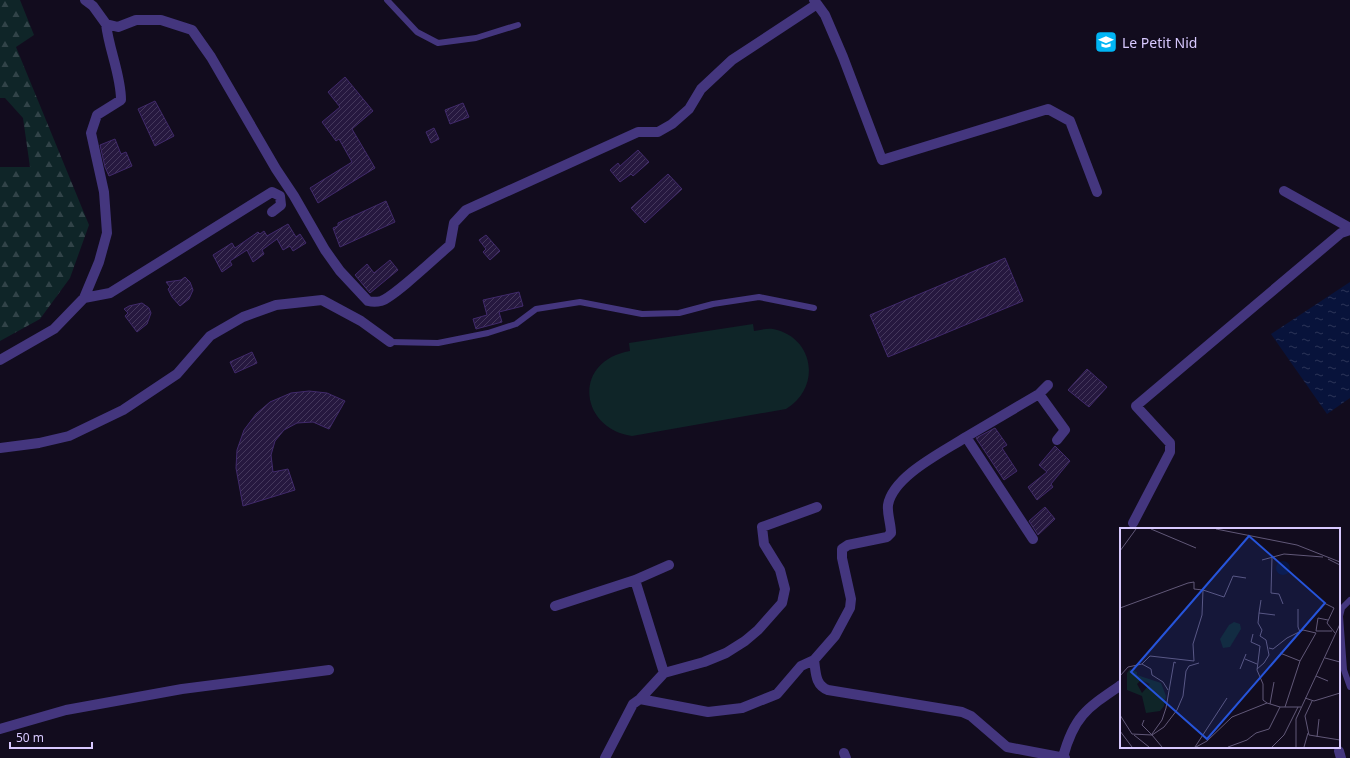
<svg xmlns="http://www.w3.org/2000/svg" width="1350" height="758" font-family="'Noto Sans',sans-serif">
<style>
.forest{fill:url(#forest-firs)}
.green{fill:#0f2528}
.water{fill:url(#water-ripples)}
.building{fill:url(#building-hatch);stroke:#412a6b}
.lines{fill:none;stroke-linecap:round;stroke-linejoin:round}
.service{stroke:#44367e;stroke-width:6}
.minor{stroke:#44367e;stroke-width:10}
.labels{text-anchor:middle;dominant-baseline:central;stroke-width:3;stroke-linejoin:round;paint-order:stroke}
.poi-label{font-size:14px;fill:#d8c9ff;stroke:#120c1e;text-anchor:start}
.inset-road{fill:none;stroke:#615878;stroke-width:1}
.view{fill:#2654da;fill-opacity:0.15;stroke:#2654da;stroke-width:2}
.inset-edge{fill:none;stroke:#d8c9ff;stroke-width:2}
</style>
<defs>
<pattern id="forest-firs" width="22" height="20" patternUnits="userSpaceOnUse"><rect width="22" height="20" fill="#0f2528"/><path d="M5 1l3.5 6h-7zM16 11l3.5 6h-7z" fill="#314348"/></pattern>
<pattern id="water-ripples" width="26" height="14" patternUnits="userSpaceOnUse"><rect width="26" height="14" fill="#08133b"/><path d="M2 4q2-2 4 0t4 0M15 11q2-2 4 0t4 0" fill="none" stroke="#2b3458"/></pattern>
<pattern id="building-hatch" width="6" height="6" patternUnits="userSpaceOnUse"><rect width="6" height="6" fill="#26183f"/><path d="M-1 1l2-2M0 6l6-6M5 7l2-2" fill="none" stroke="#45385c"/></pattern>
</defs>
<rect width="100%" height="100%" fill="#120c1e"/>
<path class="forest" d="M 0,0 L 20,0 L 34,35 L 16,47 L 89,225 L 70,278 L 40,319 L 0,341 L 0,167 L 30,167 L 23,118 L 5,98 L 0,98 Z"/>
<path class="green" d="M 753,324 L 754,331 C 760,330 767,328 773,329 C 814,337 822,387 786,409 L 632,436 C 579,428 572,361 630,351 L 629,343 Z"/>
<path class="water" d="M 1350,282 L 1350,398 L 1327,414 L 1271,334 Z"/>
<path class="building" d="M 345,77 L 373,111 L 352,129 L 375,168 L 318,203 L 310,188 L 352,162 L 339,139 L 336,141 L 322,122 L 340,107 L 328,92 Z
M 155,101 L 174,136 L 155,146 L 138,109 Z
M 463,103 L 469,117 L 450,124 L 445,110 Z
M 434,128 L 439,139 L 431,143 L 426,132 Z
M 115,139 L 121,154 L 126,152 L 132,166 L 109,176 L 105,167 L 100,145 Z
M 638,150 L 649,162 L 633,176 L 631,174 L 620,182 L 610,170 L 618,163 L 620,166 Z
M 668,174 L 682,189 L 645,223 L 631,208 Z
M 386,201 L 395,222 L 340,247 L 333,228 L 338,226 L 338,223 Z
M 288,224 L 296,237 L 300,234 L 306,243 L 293,251 L 290,246 L 283,250 L 277,239 L 262,250 L 264,254 L 253,262 L 247,250 L 230,261 L 232,265 L 222,272 L 213,255 L 232,243 L 235,248 L 258,232 L 260,234 L 264,231 L 267,236 Z
M 486,235 L 500,251 L 490,260 L 483,252 L 486,249 L 479,240 Z
M 1005,258 L 1023,301 L 888,357 L 870,315 Z
M 390,260 L 398,270 L 370,293 L 355,275 L 367,264 L 374,273 Z
M 185,277 L 190,282 L 193,290 L 189,299 L 180,306 L 172,297 L 168,289 L 170,287 L 166,282 L 181,280 Z
M 519,292 L 523,306 L 499,312 L 502,322 L 476,329 L 473,319 L 487,315 L 483,300 Z
M 142,303 L 149,308 L 151,313 L 147,324 L 137,332 L 125,316 L 128,313 L 124,309 L 129,306 Z
M 252,352 L 257,363 L 235,373 L 230,362 Z
M 1087,369 L 1107,387 L 1089,407 L 1068,390 Z
M 309,391 L 327,393 L 345,401 L 329,429 L 313,422 L 297,423 L 284,430 L 275,441 L 271,455 L 273,472 L 288,469 L 295,490 L 243,506 L 236,468 L 237,450 L 244,430 L 256,414 L 270,402 L 291,393 Z
M 995,428 L 1007,445 L 1002,448 L 1017,471 L 1004,480 L 976,438 Z
M 1055,446 L 1070,461 L 1051,484 L 1053,487 L 1037,500 L 1028,487 L 1047,472 L 1039,465 Z
M 1045,507 L 1055,519 L 1038,535 L 1029,521 Z"/>
<g class="lines">
<path class="service" d="M 387,0 L 417,32 L 438,43 L 476,38 L 518,25
M 390,342 L 438,343 L 488,333 L 516,324 L 536,309 L 580,302 L 642,314 L 679,313 L 713,304 L 759,297 L 814,308
M 1350,600 L 1342,608 L 1340,616 L 1344,670 L 1350,687"/>
<path class="minor" d="M 85,0 L 93,6 L 106,24 L 118,27 L 136,20 L 161,20 L 192,30 L 211,57 L 276,169 L 294,196 L 325,250 L 340,271 L 368,301 C 372,302 377,302 381,301 C 394,297 437,256 450,245 L 454,223 L 466,210 L 638,132 L 658,132 L 672,124 L 689,109 L 701,89 L 732,60 L 817,4 L 814,0
M 817,4 L 825,15 L 843,57 L 882,160 L 1048,109 L 1070,121 L 1097,192
M 1284,191 L 1350,228
M 84,298 L 99,262 L 107,233 L 104,192 L 91,133 L 97,115 L 121,100 C 121,75 109,50 106,24
M 0,360 L 54,329 L 84,298 L 110,293 L 272,192 L 280,196 L 281,205 L 272,212
M 1039,394 L 1065,430 L 1057,440
M 966,437 L 1039,394 L 1048,385
M 0,448 L 39,443 L 69,436 L 123,410 L 177,374 L 210,336 L 243,317 L 276,305 L 322,300 L 361,321 L 390,342
M 1133,523 L 1170,452 L 1170,443 L 1136,406 L 1341,233 L 1350,230
M 635,580 L 664,673
M 555,606 L 635,580 L 669,565
M 814,660 C 816,673 815,685 828,690 L 962,712 L 971,716 L 1007,747 L 1065,758
M 640,699 L 708,712 L 742,708 L 777,694 L 801,666 L 814,660 L 835,636 L 850,608 L 851,599 L 842,558 L 842,549 L 848,545 L 887,537 L 891,533 C 891,524 887,514 888,505 C 893,476 943,452 966,437 L 1033,539
M 0,729 L 66,710 L 182,689 L 329,670
M 1339,751 L 1341,758
M 844,753 L 846,758
M 1063,757 C 1074,716 1087,708 1121,685
M 605,758 L 633,704 L 640,699 L 664,673 L 704,662 L 726,653 L 745,641 L 758,630 L 782,603 L 785,589 L 780,570 L 764,544 L 762,527 L 817,507"/>
</g>
<defs>
<g id="school-square" transform="scale(1.15)"><rect x="-9" y="-9" width="18" height="18" rx="4" fill="#00b5f4" stroke="#120c1e"/><path d="M0-5L7-2L0 1L-7-2ZM-4 1L0 2.5L4 1V4Q0 6-4 4Z" fill="#fff"/></g>
</defs>
<g fill-rule="evenodd">
<use href="#school-square" x="1106" y="42"/>
</g>
<g class="labels">
<g class="poi-label">
<text x="1122" y="42">Le Petit Nid</text>
</g>
</g>
<g transform="translate(1120 528)">
<rect width="220" height="220" fill="#120c1e"/>
<path d="M 10,141 L 17,144 L 17,147 L 41,155 L 46,168 L 44,178 L 40,183 L 26,185 L 22,168 L 7,162 L 7,145 ZM 21,152 L 30,156 L 22,165 L 17,156 Z" fill="#0f2528" fill-rule="evenodd"/>
<path d="M 114,94 L 120,96 L 121,101 L 110,119 L 103,120 L 100,111 L 109,97 Z" fill="#0f2528"/>
<path d="M156 40a7 7 0 1 1 14 0a7 7 0 1 1-14 0Z" fill="#08133b"/>
<path class="inset-road" d="M 31,1 L 76,20M 96,1 L 177,17 L 220,34M 0,23 L 16,1M 152,29 L 151,65 L 159,66 L 163,76M 208,31 L 220,37M 142,32 L 164,26 L 203,29M 83,62 L 104,69 L 113,48 L 126,50M 204,75 L 214,80 L 207,95 L 215,105M 0,80 L 68,55 L 74,54 L 74,61 L 83,62 L 82,87 L 73,116 L 74,133 L 30,128 L 22,136 L 8,139 L 0,148M 178,81 L 178,99 L 180,104M 139,85 L 141,72M 208,92 L 198,90 L 196,103 L 212,103M 133,106 L 131,114 L 140,118 L 137,142 L 143,156 L 143,172 L 147,175M 149,120 L 153,121 L 167,110 L 183,102 L 196,105 L 180,133 L 165,179M 160,125 L 180,133M 205,130 L 220,134M 125,131 L 137,136M 22,136 L 31,141 L 32,147 L 43,154 L 48,162M 120,141 L 126,126M 137,141 L 144,135 L 149,127 L 146,112 L 140,108 L 142,102 L 138,95 L 139,85 L 155,87M 196,148 L 208,153M 185,170 L 194,173 L 220,165M 192,173 L 185,188 L 189,207 L 220,212M 150,176 L 154,154M 0,187 L 12,206 L 32,207 L 42,219M 24,192 L 22,197 L 32,207M 0,203 L 12,219M 32,206 L 42,192 L 46,180 L 54,134 L 56,135M 14,207 L 29,219M 32,207 L 44,199 L 57,182 L 63,168 L 66,143 L 69,138 L 79,135M 197,209 L 199,191M 75,219 L 107,170M 76,219 L 87,213 L 112,189 L 147,175 L 160,179 L 181,179M 108,219 L 127,212 L 136,205 L 149,201 L 160,179M 152,219 L 164,207 L 178,179M 176,219 L 176,191 L 220,96M 184,219 L 188,205"/>
<path class="view" d="M 129,8 L 205,75 L 87,211 L 11,144 Z"/>
<rect width="220" height="220" class="inset-edge"/>
</g>
<path d="M10 742v6h82v-6" fill="none" stroke="#d8c9ff" stroke-width="2"/>
<text x="16" y="742" font-size="12" fill="#d8c9ff" stroke="#120c1e" stroke-width="3" paint-order="stroke">50 m</text>
</svg>
